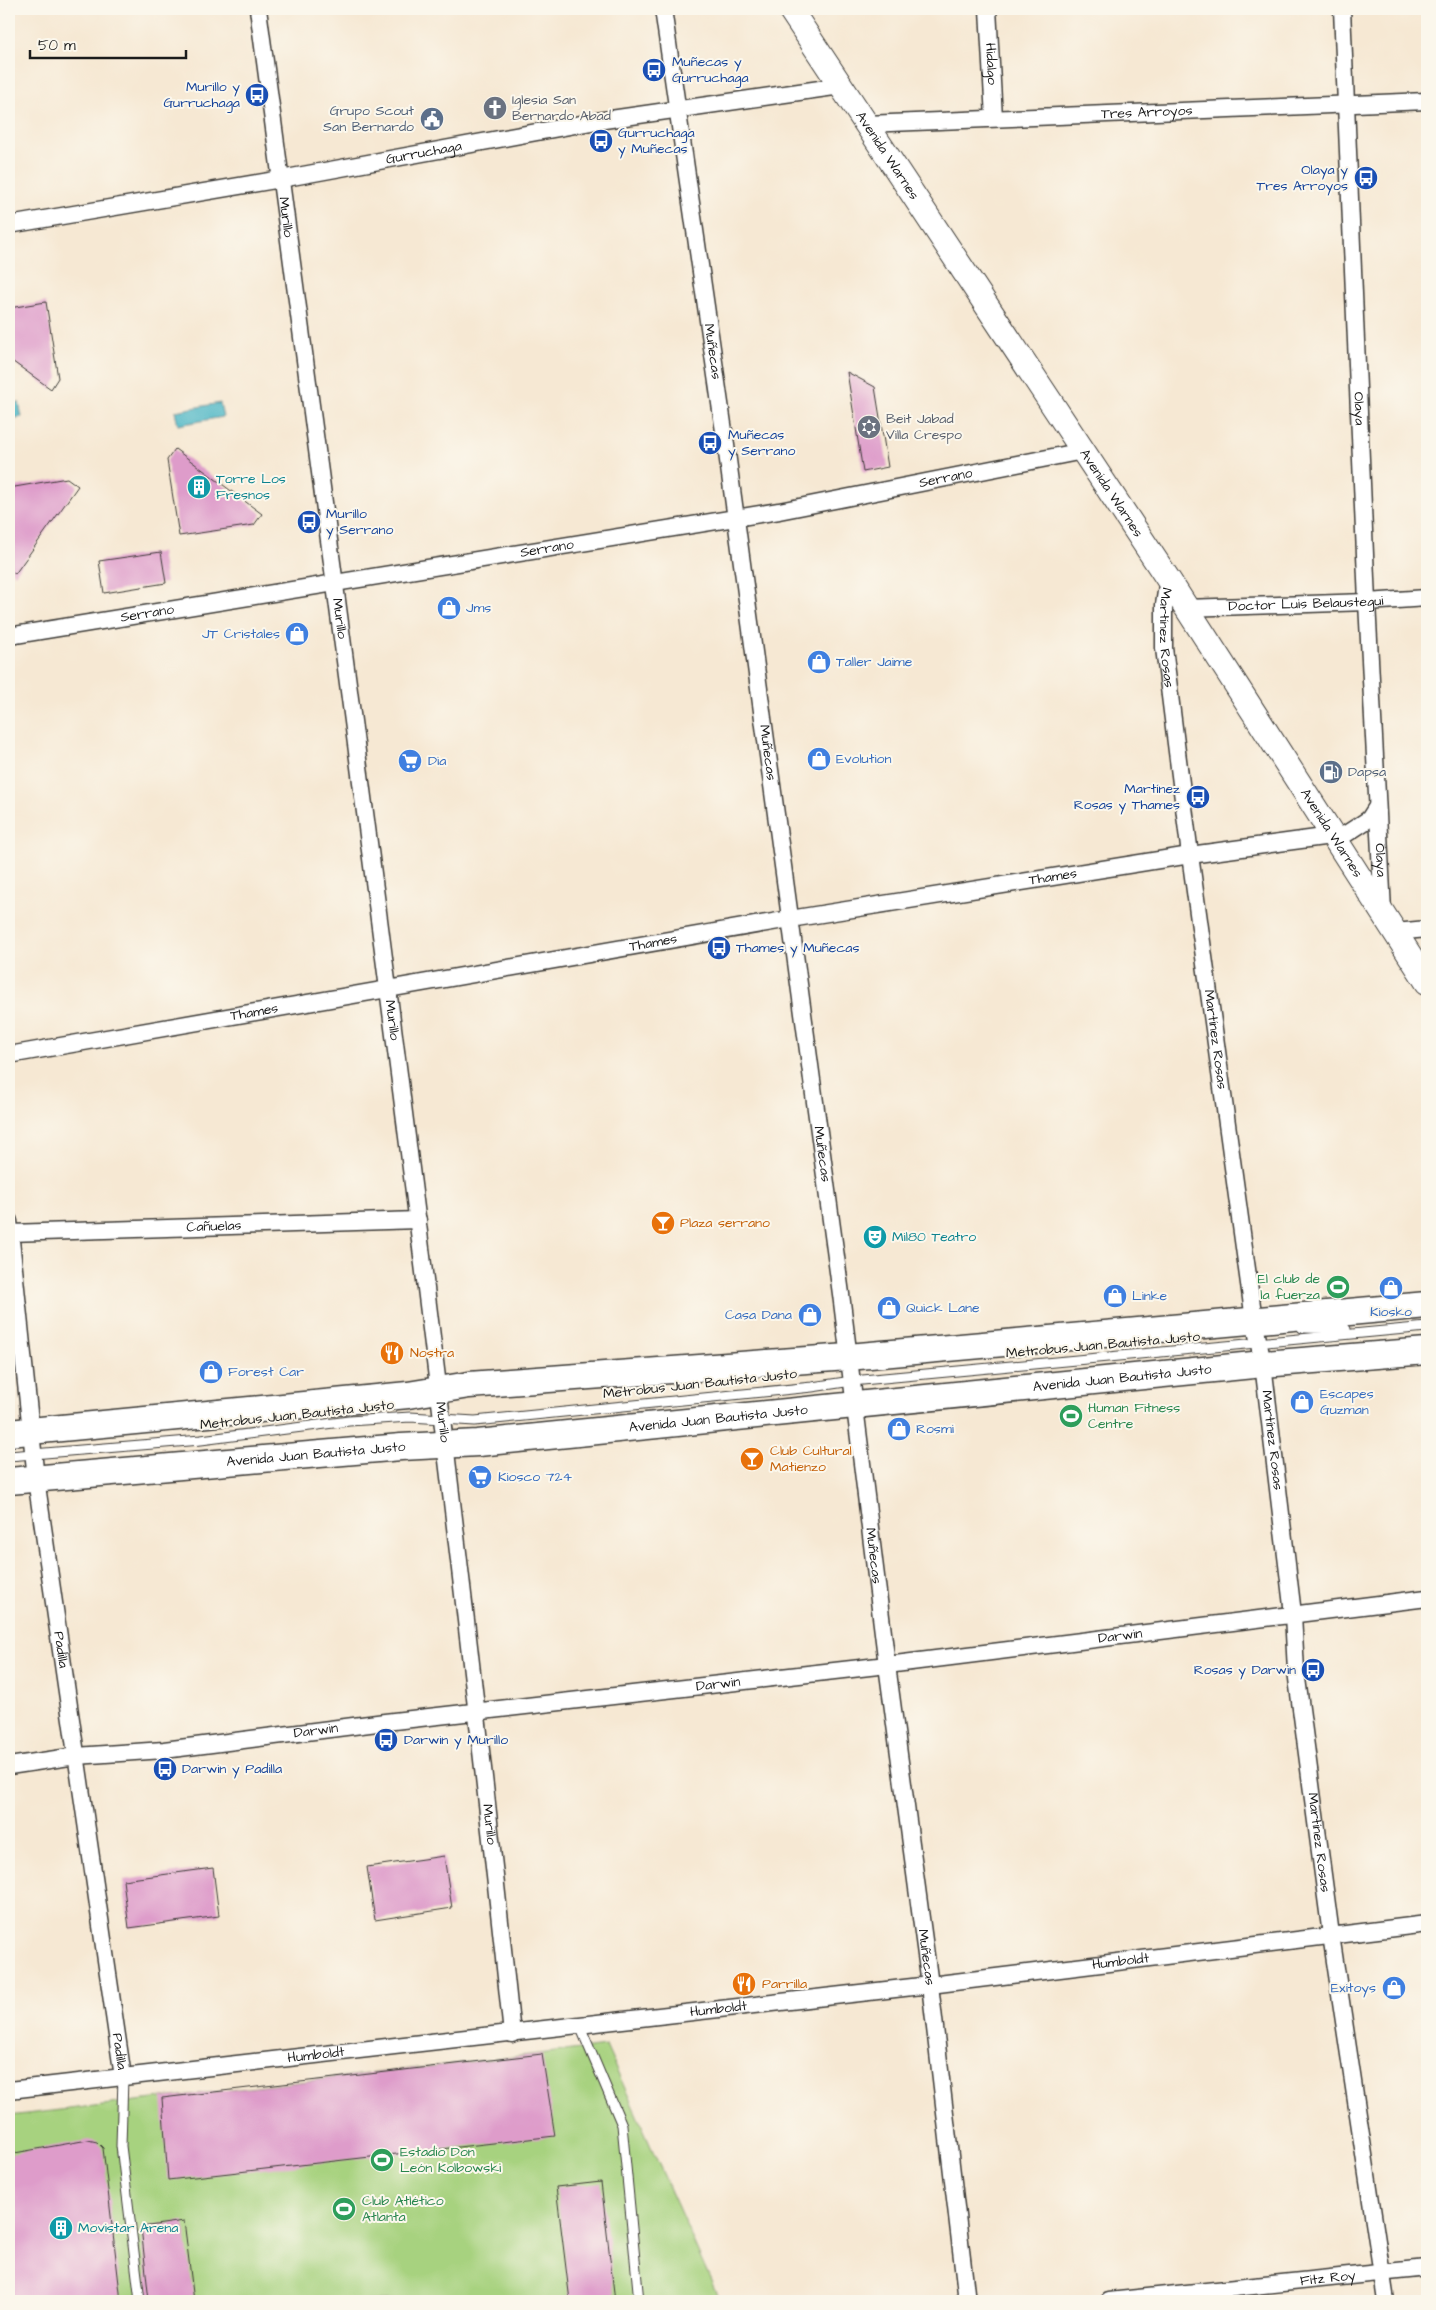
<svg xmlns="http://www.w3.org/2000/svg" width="1436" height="2310" font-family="'Architects Daughter',sans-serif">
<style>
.green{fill:#a7d27f;stroke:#62774e}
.water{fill:#49b5c5;stroke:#326870}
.building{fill:#de9cca}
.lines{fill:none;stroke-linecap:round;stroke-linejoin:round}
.lane-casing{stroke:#3d3b37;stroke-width:11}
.street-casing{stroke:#3d3b37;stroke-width:19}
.secondary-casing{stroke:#3d3b37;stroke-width:26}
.primary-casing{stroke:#3d3b37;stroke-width:29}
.lane{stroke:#fff;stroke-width:9}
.street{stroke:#fff;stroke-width:16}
.secondary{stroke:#fff;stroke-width:24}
.primary{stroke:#fff;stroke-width:26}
.labels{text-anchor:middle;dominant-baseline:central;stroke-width:4;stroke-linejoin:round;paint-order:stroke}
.transit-label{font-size:14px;fill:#164399;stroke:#fbf7ec;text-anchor:start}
.street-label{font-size:14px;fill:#1c1c1c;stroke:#fbf7ec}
.worship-label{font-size:14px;fill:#5b616d;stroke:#fbf7ec;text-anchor:start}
.service-label{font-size:14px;fill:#4e5e75;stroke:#fbf7ec;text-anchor:end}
.culture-label{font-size:14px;fill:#0d838f;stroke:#fbf7ec;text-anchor:start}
.shop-label{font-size:14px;fill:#366cbe;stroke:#fbf7ec;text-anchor:start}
.food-label{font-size:14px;fill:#c56008;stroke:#fbf7ec;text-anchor:start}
.leisure-label{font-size:14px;fill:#27864d;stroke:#fbf7ec;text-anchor:start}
</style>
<rect width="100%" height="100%" fill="#fbf7ec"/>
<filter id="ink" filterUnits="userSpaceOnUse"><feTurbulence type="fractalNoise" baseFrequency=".02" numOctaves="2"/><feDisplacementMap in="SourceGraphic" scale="10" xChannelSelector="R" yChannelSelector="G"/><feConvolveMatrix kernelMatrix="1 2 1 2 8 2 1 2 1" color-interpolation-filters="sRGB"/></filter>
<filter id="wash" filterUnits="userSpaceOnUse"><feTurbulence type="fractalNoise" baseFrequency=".0096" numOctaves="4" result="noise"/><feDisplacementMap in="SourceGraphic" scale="20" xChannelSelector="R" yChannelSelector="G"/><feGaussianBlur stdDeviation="1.12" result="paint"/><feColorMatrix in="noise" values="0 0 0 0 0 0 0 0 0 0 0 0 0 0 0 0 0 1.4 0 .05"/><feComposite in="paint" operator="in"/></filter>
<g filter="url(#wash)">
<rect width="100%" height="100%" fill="#f6e8d3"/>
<path class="green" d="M 606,2046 L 720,2301 L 9,2301 L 9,2116 Z"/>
<path class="water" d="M 19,402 L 22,417 L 9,419 L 9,404 Z
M 220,403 L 223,417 L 178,425 L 175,411 Z"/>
<g id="blocks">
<path class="building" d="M 46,302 L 58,378 L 51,389 L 9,359 L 9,308 Z
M 847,372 L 875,387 L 888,467 L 863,472 Z
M 175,449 L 262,514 L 254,525 L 179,536 L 167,460 Z
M 67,478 L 78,486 L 15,574 L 9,569 L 9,488 Z
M 161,552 L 166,583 L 104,593 L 99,561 Z
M 444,1856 L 452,1908 L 375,1920 L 367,1867 Z
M 213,1868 L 219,1916 L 129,1928 L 123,1880 Z
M 542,2054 L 555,2136 L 168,2180 L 162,2098 Z
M 88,2140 L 97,2142 L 103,2148 L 121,2301 L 9,2301 L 9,2154 Z
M 601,2182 L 615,2301 L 570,2301 L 556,2187 Z
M 184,2221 L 194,2301 L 149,2301 L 141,2227 Z"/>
</g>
</g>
<g filter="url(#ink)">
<use href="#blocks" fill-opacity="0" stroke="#3d3b37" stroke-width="1"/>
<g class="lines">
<g class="lane-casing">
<path id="lane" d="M 1302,1328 L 1346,1329
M 9,1456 L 201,1440 L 349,1421 L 410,1417 L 475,1421 L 812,1387 L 852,1381 L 1427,1327
M 580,2026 L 622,2125 L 639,2301
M 123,2077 L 121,2146 L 140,2301"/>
</g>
<g class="street-casing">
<g id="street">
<path id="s1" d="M 258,9 C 348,683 441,1357 512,2034"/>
<path id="s2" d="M 663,9 L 725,438 L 841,1294 L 887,1665 L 930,1985 L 967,2301"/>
<path id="s3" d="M 988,9 L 994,118"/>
<path id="s4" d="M 1342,9 L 1367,602 L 1383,911"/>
<path id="s5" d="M 866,124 L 1427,101"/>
<path id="s6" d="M 9,225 L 281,179 L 597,121 L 841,86"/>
<path id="s7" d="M 1168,579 L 1164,605 L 1164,648 L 1190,855 L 1254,1320 L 1263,1364 L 1293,1614 L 1296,1671 L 1331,1935 L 1386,2301"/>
<path id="s8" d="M 1185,608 L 1367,602 L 1427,598"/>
<path id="s9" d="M 9,636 L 779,511 L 1083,451"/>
<path d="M 1395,932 L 1427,929"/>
<path id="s10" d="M 9,1055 L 790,919 L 1190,855 L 1346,834 L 1369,819 L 1376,808"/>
<path id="s11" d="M 9,1221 L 36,1479 L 123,2077"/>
<path id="s12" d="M 10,1233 L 418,1220"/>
<path id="s13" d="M 9,1766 L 76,1756 L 164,1750 L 385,1722 L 887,1665 L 1427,1598"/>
<path id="s14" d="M 9,2090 L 930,1985 L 1427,1924"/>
<path id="s15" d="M 1109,2301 L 1427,2268"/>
</g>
</g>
<g class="secondary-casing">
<g id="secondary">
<path id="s16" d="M 790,9 L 1168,579 L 1427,982"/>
</g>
</g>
<g class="primary-casing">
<g id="primary">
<path d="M 9,1433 L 408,1395 L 469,1385 L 848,1357 L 1427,1305"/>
<path id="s17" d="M 9,1481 L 401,1447 L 478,1443 L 1263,1364 L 1427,1351"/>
</g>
</g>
<use href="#lane" class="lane"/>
<use href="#street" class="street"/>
<use href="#secondary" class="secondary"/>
<use href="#primary" class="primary"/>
</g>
</g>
<defs>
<g id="bus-disc" transform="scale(1.25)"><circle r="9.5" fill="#1a4fb4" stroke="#fbf7ec"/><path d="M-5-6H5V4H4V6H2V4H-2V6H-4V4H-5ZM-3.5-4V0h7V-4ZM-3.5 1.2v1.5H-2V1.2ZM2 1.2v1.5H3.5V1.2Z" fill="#fff"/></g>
<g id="church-disc" transform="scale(1.25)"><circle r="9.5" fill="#6b7280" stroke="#fbf7ec"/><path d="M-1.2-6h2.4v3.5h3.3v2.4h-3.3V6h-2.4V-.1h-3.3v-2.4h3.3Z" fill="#fff"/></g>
<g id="civic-disc" transform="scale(1.25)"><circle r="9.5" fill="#5c6f8a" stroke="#fbf7ec"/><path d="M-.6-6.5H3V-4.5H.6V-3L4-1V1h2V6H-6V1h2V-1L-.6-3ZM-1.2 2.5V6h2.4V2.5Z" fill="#fff"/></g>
<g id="synagogue-disc" transform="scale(1.25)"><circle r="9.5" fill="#6b7280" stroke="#fbf7ec"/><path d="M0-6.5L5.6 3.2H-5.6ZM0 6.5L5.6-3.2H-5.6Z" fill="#fff"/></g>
<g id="building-disc" transform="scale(1.25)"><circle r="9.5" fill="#0f9aa8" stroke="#fbf7ec"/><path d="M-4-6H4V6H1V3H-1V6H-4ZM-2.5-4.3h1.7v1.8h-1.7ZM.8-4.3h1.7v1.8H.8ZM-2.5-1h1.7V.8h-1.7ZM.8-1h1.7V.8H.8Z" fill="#fff"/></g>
<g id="shop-disc" transform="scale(1.25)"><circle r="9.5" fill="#3f7fe0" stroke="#fbf7ec"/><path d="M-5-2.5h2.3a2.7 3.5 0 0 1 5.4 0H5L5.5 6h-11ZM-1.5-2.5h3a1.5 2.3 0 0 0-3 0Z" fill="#fff"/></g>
<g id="supermarket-disc" transform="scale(1.25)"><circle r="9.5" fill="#3f7fe0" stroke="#fbf7ec"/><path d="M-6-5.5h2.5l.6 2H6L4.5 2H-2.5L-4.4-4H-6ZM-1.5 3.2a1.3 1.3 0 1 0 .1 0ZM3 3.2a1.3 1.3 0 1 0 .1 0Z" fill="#fff"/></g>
<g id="fuel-disc" transform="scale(1.25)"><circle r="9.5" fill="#5c6f8a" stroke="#fbf7ec"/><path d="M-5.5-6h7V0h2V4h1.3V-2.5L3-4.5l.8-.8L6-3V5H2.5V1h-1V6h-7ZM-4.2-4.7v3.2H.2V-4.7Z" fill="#fff"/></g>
<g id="bar-disc" transform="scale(1.25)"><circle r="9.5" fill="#e8710a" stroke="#fbf7ec"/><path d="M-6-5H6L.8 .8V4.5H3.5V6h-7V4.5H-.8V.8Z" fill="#fff"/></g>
<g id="theatre-disc" transform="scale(1.25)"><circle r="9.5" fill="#0f9aa8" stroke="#fbf7ec"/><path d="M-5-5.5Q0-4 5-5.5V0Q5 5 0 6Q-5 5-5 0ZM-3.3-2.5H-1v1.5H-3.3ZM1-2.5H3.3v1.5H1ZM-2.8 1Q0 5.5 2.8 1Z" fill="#fff"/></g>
<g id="stadium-disc" transform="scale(1.25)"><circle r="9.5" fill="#2e9e5b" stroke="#fbf7ec"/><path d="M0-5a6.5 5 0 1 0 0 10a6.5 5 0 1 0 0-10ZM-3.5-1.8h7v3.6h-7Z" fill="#fff"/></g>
<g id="restaurant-disc" transform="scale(1.25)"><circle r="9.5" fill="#e8710a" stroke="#fbf7ec"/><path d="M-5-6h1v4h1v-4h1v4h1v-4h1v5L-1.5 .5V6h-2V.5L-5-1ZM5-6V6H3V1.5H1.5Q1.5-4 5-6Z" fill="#fff"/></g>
</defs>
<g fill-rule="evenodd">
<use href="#bus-disc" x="654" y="70"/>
<use href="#bus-disc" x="257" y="95"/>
<use href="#church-disc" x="495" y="108"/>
<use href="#civic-disc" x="432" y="119"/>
<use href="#bus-disc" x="601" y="141"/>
<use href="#bus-disc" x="1366" y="178"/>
<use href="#synagogue-disc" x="869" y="427"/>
<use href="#bus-disc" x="710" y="443"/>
<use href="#building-disc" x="199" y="487"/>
<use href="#bus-disc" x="309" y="522"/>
<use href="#shop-disc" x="449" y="608"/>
<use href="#shop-disc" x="297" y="634"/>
<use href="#shop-disc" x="819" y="662"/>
<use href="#shop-disc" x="819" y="759"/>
<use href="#supermarket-disc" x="410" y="761"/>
<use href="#fuel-disc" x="1331" y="772"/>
<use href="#bus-disc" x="1198" y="797"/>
<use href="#bus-disc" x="719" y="948"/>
<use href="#bar-disc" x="663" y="1223"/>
<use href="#theatre-disc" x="875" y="1237"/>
<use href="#stadium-disc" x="1338" y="1287"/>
<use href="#shop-disc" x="1391" y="1288"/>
<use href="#shop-disc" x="1115" y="1296"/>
<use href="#shop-disc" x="889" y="1308"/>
<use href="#shop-disc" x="810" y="1315"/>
<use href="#restaurant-disc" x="392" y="1353"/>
<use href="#shop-disc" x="211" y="1372"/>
<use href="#shop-disc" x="1302" y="1402"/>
<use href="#stadium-disc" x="1071" y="1416"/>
<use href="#shop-disc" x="899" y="1429"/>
<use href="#bar-disc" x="752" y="1459"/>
<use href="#supermarket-disc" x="480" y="1477"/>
<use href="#bus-disc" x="1313" y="1670"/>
<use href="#bus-disc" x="386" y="1740"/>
<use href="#bus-disc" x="165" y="1769"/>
<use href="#restaurant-disc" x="744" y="1984"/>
<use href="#shop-disc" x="1394" y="1988"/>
<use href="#stadium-disc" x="382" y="2160"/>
<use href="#stadium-disc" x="344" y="2209"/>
<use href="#building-disc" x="61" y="2228"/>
</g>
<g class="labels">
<g class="transit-label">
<text x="672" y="62">Muñecas y<tspan x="672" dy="16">Gurruchaga</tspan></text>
<text x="240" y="87" text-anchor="end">Murillo y<tspan x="240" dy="16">Gurruchaga</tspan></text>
<text x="618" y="133">Gurruchaga<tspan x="618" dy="16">y Muñecas</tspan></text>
<text x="1348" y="170" text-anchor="end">Olaya y<tspan x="1348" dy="16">Tres Arroyos</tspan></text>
<text x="728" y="435">Muñecas<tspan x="728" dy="16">y Serrano</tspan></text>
<text x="326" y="514">Murillo<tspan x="326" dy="16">y Serrano</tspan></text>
<text x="1180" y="789" text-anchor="end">Martínez<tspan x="1180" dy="16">Rosas y Thames</tspan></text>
<text x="736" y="948">Thames y Muñecas</text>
<text x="1296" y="1670" text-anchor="end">Rosas y Darwin</text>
<text x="404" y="1740">Darwin y Murillo</text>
<text x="182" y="1769">Darwin y Padilla</text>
</g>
<g class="street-label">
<text stroke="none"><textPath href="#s3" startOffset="55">Hidalgo</textPath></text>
<text stroke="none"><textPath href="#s5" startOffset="281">Tres Arroyos</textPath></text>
<text stroke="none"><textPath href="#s6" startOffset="421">Gurruchaga</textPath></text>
<text stroke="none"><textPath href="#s16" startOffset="176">Avenida Warnes</textPath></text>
<text stroke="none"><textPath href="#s1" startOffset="210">Murillo</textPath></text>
<text stroke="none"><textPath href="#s2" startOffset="346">Muñecas</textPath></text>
<text stroke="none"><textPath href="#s4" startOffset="400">Olaya</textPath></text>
<text stroke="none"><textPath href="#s9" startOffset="950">Serrano</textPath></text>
<text stroke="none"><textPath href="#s16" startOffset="581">Avenida Warnes</textPath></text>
<text stroke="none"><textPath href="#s9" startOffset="545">Serrano</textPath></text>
<text stroke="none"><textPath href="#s8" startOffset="121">Doctor Luis Belaustegui</textPath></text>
<text stroke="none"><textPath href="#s9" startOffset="140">Serrano</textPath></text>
<text stroke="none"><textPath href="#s1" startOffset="615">Murillo</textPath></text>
<text stroke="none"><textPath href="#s7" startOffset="59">Martínez Rosas</textPath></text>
<text stroke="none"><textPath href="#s2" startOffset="751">Muñecas</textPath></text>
<text stroke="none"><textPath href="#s16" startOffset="986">Avenida Warnes</textPath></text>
<text stroke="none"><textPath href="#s4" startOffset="852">Olaya</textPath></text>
<text stroke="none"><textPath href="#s10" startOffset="1059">Thames</textPath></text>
<text stroke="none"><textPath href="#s10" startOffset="654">Thames</textPath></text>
<text stroke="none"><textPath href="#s10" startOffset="249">Thames</textPath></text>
<text stroke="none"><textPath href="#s1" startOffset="1020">Murillo</textPath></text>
<text stroke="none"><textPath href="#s7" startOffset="464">Martínez Rosas</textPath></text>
<text stroke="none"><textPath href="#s2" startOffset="1156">Muñecas</textPath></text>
<text stroke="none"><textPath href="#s12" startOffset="204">Cañuelas</textPath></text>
<text transform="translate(1103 1345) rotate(-5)">Metrobus Juan Bautista Justo</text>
<text stroke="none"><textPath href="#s17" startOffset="1118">Avenida Juan Bautista Justo</textPath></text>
<text transform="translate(700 1384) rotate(-6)">Metrobus Juan Bautista Justo</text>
<text transform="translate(297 1415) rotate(-6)">Metrobus Juan Bautista Justo</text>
<text stroke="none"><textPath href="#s17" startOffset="712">Avenida Juan Bautista Justo</textPath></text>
<text stroke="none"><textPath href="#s1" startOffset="1425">Murillo</textPath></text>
<text stroke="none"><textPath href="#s7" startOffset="869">Martínez Rosas</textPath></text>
<text stroke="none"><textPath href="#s17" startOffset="308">Avenida Juan Bautista Justo</textPath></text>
<text stroke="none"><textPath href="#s2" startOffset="1561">Muñecas</textPath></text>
<text stroke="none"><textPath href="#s13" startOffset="1119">Darwin</textPath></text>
<text stroke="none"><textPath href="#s11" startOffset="432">Padilla</textPath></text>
<text stroke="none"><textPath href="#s13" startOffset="714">Darwin</textPath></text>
<text stroke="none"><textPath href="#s13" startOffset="309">Darwin</textPath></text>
<text stroke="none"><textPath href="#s1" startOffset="1830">Murillo</textPath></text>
<text stroke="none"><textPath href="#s7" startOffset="1274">Martínez Rosas</textPath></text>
<text stroke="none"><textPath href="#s2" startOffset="1966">Muñecas</textPath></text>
<text stroke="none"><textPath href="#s14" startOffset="1119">Humboldt</textPath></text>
<text stroke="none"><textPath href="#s14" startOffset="714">Humboldt</textPath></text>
<text stroke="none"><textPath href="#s11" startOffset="838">Padilla</textPath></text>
<text stroke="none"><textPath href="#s14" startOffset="309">Humboldt</textPath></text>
<text stroke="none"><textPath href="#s15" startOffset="220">Fitz Roy</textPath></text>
</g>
<g class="worship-label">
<text x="512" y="100">Iglesia San<tspan x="512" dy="16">Bernardo Abad</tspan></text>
<text x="886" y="419">Beit Jabad<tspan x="886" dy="16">Villa Crespo</tspan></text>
</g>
<g class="service-label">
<text x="414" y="111">Grupo Scout<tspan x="414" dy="16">San Bernardo</tspan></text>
<text x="1348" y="772" text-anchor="start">Dapsa</text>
</g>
<g class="culture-label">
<text x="216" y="479">Torre Los<tspan x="216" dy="16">Fresnos</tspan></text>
<text x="892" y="1237">Mil80 Teatro</text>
<text x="78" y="2228">Movistar Arena</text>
</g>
<g class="shop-label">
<text x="466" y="608">Jms</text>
<text x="280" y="634" text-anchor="end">JT Cristales</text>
<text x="836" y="662">Taller Jaime</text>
<text x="836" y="759">Evolution</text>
<text x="428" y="761">Dia</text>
<text x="1132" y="1296">Linke</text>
<text x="906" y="1308">Quick Lane</text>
<text x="1391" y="1312" text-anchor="middle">Kiosko</text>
<text x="792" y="1315" text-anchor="end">Casa Dana</text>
<text x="228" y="1372">Forest Car</text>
<text x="1320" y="1394">Escapes<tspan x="1320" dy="16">Guzman</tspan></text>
<text x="916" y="1429">Rosmi</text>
<text x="498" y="1477">Kiosco 724</text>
<text x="1376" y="1988" text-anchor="end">Exitoys</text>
</g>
<g class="food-label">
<text x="680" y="1223">Plaza serrano</text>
<text x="410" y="1353">Nostra</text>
<text x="770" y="1451">Club Cultural<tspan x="770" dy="16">Matienzo</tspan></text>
<text x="762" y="1984">Parrilla</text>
</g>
<g class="leisure-label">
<text x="1320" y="1279" text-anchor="end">El club de<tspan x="1320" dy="16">la fuerza</tspan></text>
<text x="1088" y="1408">Human Fitness<tspan x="1088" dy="16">Centre</tspan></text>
<text x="400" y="2152">Estadio Don<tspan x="400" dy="16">León Kolbowski</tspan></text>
<text x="362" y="2201">Club Atlético<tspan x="362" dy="16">Atlanta</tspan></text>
</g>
</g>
<rect width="1436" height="2310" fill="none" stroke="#fbf7ec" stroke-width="30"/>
<path d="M30 50v8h156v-8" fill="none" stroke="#1c1c1c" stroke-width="2.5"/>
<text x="38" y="50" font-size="15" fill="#1c1c1c" stroke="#fbf7ec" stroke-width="4" paint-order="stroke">50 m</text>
</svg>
